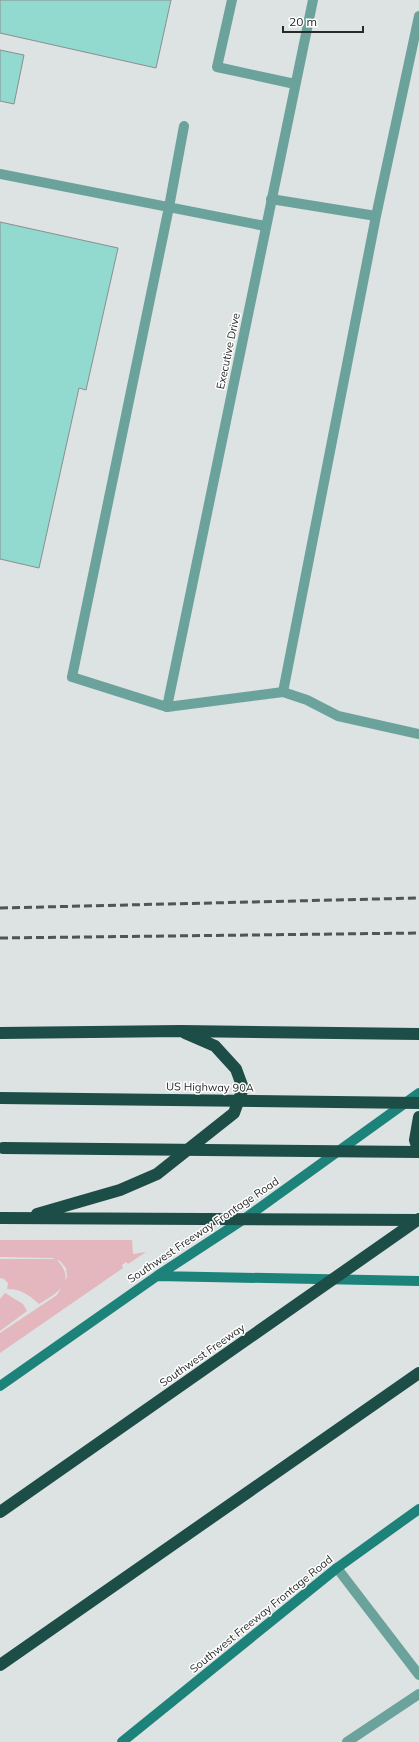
<svg xmlns="http://www.w3.org/2000/svg" width="419" height="1742" font-family="Mulish,sans-serif">
<style>
.green{fill:#e4b7be}
.building{fill:#92d9d0;stroke:#898f8e}
.lines{fill:none;stroke-linecap:round;stroke-linejoin:round}
.lane{stroke:#6ba39c;stroke-width:10}
.street{stroke:#6ba39c;stroke-width:10}
.secondary{stroke:#1d837a;stroke-width:10}
.highway{stroke:#1c4d47;stroke-width:12}
.rail{stroke:#515453;stroke-width:3;stroke-dasharray:8 4;stroke-linecap:butt}
.highway-bridge{stroke:#1c4d47;stroke-width:12}
.labels{text-anchor:middle;dominant-baseline:central;stroke-width:3;stroke-linejoin:round;paint-order:stroke}
.street-label{font-size:11px;fill:#272a29;stroke:#fff}
</style>
<rect width="100%" height="100%" fill="#dde3e2"/>
<path class="green" d="M 0,1240 L 132,1240 L 133,1254 L 146,1252 L 128,1264 L 126,1262 L 122,1265 L 123,1268 L 0,1353 L 0,1333 L 57,1295 L 67,1277 L 66,1268 L 60,1261 L 57,1260 C 77,1281 58,1293 39,1304 C 29,1295 21,1289 7,1289 L 8,1283 L 4,1279 L 0,1278 L 0,1259 L 55,1259 L 52,1258 L 0,1257 Z
M 5,1293 L 23,1304 L 27,1311 L 0,1331 L 0,1299 Z"/>
<path class="building" d="M 0,0 L 171,0 L 156,68 L 0,33 Z
M 0,50 L 24,55 L 14,104 L 0,101 Z
M 0,222 L 118,248 L 86,390 L 79,388 L 39,568 L 0,559 Z"/>
<g class="lines">
<path class="lane" d="M 232,0 L 217,67 L 295,84
M 184,126 L 169,207 L 72,677 L 167,707 L 283,692 L 376,216
M 0,174 L 265,226
M 271,199 L 376,216 L 419,16
M 283,692 L 307,700 L 338,716 L 419,734
M 337,1568 L 419,1675
M 347,1742 L 419,1694"/>
<path class="street" d="M 167,707 L 313,0"/>
<path class="secondary" d="M 157,1276 L 419,1281
M 0,1386 L 157,1276 L 244,1219 L 419,1093
M 122,1742 L 337,1568 L 419,1509"/>
<path class="highway" d="M 0,1033 L 181,1031 L 419,1034
M 419,1117 L 415,1140 L 419,1152
M 37,1214 L 120,1190 L 157,1174 L 234,1113 L 243,1088 L 236,1069 L 215,1046 L 185,1033
M 0,1218 L 419,1220
M 0,1665 L 419,1373"/>
<path class="rail" d="M 0,908 L 419,898
M 0,938 L 419,933"/>
<path class="highway-bridge" d="M 0,1098 L 419,1103
M 3,1148 L 419,1152
M 0,1512 L 419,1219"/>
</g>
<g class="labels">
<g class="street-label">
<text transform="translate(228 351) rotate(-78)">Executive Drive</text>
<text transform="translate(210 1087) rotate(1)">US Highway 90A</text>
<text transform="translate(203 1230) rotate(-34)">Southwest Freeway Frontage Road</text>
<text transform="translate(202 1355) rotate(-35)">Southwest Freeway</text>
<text transform="translate(261 1614) rotate(-39)">Southwest Freeway Frontage Road</text>
</g>
</g>
<path d="M283 26v6h80v-6" fill="none" stroke="#272a29" stroke-width="2"/>
<text x="289" y="26" font-size="12" fill="#272a29" stroke="#ffffff" stroke-width="3" paint-order="stroke">20 m</text>
</svg>
